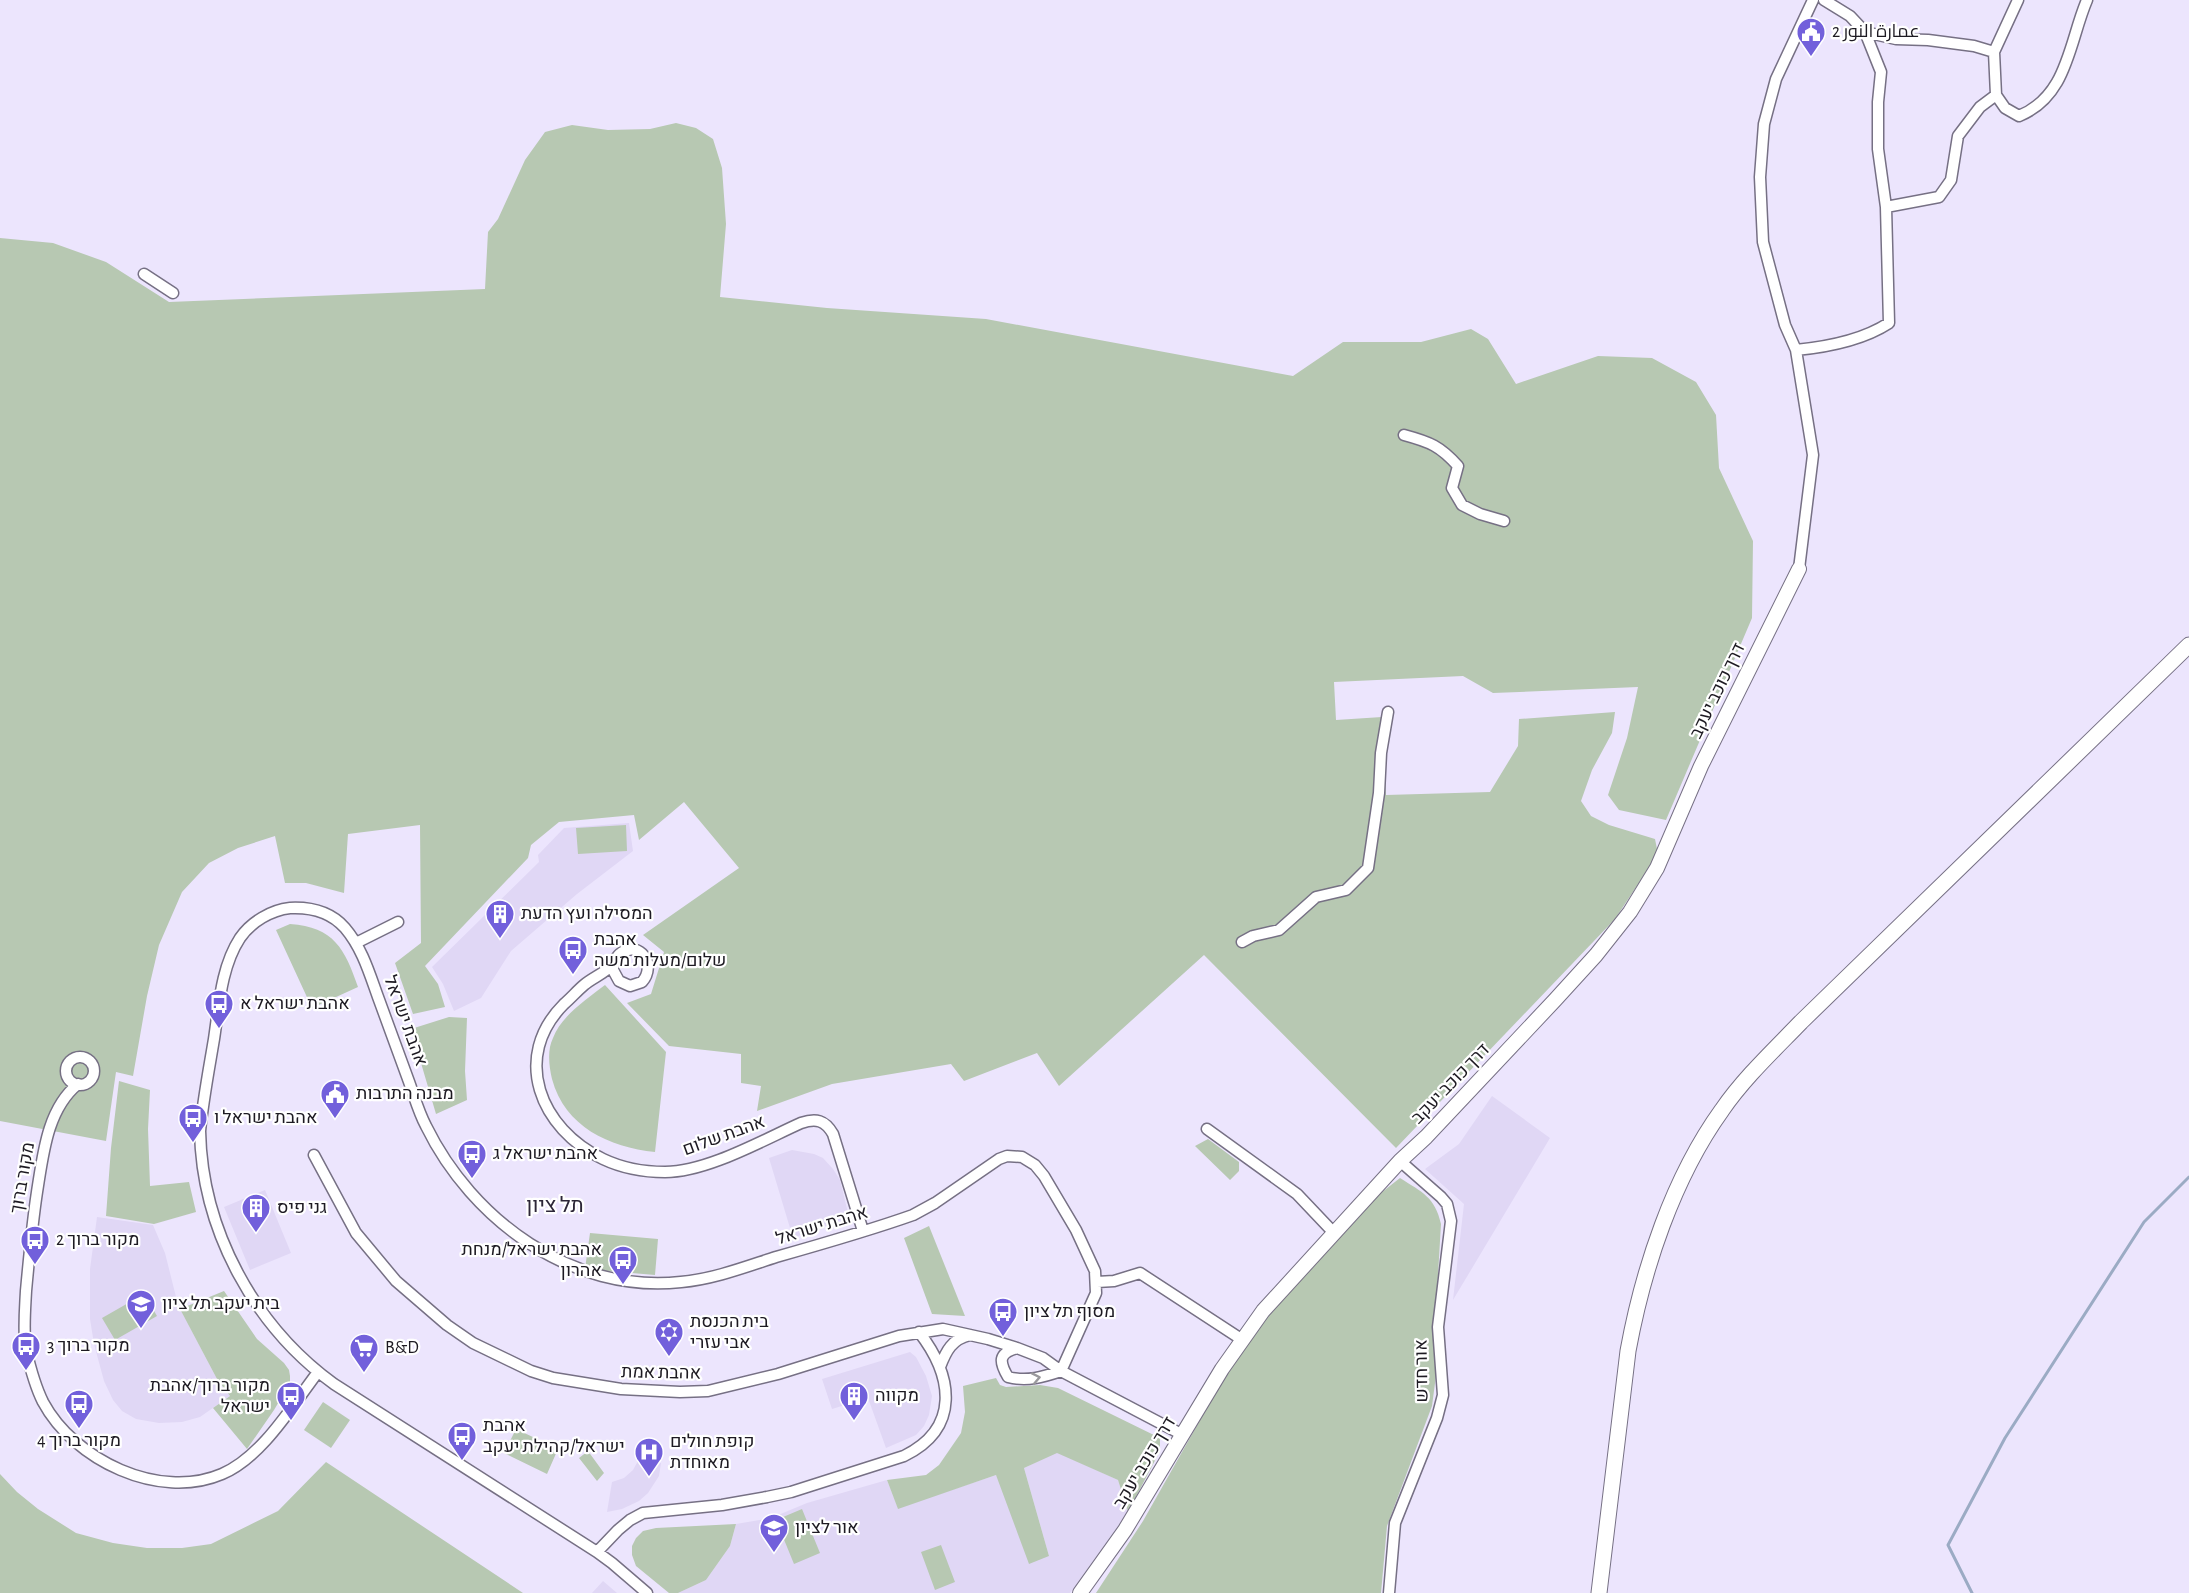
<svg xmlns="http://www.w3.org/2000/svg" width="2189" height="1593" font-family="'Alegreya Sans',Cairo,Heebo,sans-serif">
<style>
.built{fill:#e0d7f5}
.green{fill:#b7c8b2}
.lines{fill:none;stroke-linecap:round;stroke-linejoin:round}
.stream{stroke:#9babc4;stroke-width:3}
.minor-casing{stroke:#767084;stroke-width:13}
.tertiary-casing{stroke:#767084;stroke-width:16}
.secondary-casing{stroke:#767084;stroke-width:17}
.minor{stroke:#fff;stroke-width:10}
.tertiary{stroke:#fff;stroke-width:14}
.secondary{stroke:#fff;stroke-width:15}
.oneway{stroke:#99989c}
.labels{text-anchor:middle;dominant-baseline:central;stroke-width:4.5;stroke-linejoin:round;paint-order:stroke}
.poi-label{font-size:18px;fill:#1d1a22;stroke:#fff;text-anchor:start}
.street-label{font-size:18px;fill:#1d1a22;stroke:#fff}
.quarter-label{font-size:21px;fill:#2d2738;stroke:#fff}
</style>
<rect width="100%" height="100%" fill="#ece5fd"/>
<path class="built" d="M 629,823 L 633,851 L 577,894 L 511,951 L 481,998 L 454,1011 L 443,984 L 432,967 L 539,862 L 538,855 L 564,828 Z
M 1492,1096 L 1550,1138 L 1453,1300 L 1464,1204 L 1425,1169 L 1459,1144 Z
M 792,1150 L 814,1154 L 823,1158 L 833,1169 L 840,1180 L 849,1217 L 793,1238 L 769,1158 Z
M 265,1190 L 291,1253 L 250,1270 L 224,1207 Z
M 97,1217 L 153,1225 L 165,1253 L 178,1305 L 217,1379 L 230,1396 L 200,1417 L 182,1422 L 159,1423 L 136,1419 L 122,1411 L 113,1400 L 104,1381 L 94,1344 L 90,1319 L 90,1269 Z
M 910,1352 L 916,1357 L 926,1376 L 932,1396 L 929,1415 L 924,1426 L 916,1435 L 886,1448 L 868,1398 L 832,1409 L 822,1379 Z
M 1057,1452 L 1118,1480 L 1128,1512 L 1070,1593 L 678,1593 L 706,1580 L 730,1546 L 736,1524 L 771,1518 L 807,1503 L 887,1480 L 898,1508 L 996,1475 L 1049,1556 L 1024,1468 Z
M 639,1459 L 661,1463 L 659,1476 L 648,1493 L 639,1501 L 622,1509 L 607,1512 L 612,1482 L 624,1478 L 633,1470 Z
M 603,1581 L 617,1593 L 592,1593 Z"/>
<path class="green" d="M 676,123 L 696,128 L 713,139 L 722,168 L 726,224 L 720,297 L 827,308 L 986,319 L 1293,376 L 1343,342 L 1421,342 L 1471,329 L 1488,339 L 1516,384 L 1598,356 L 1652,358 L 1696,382 L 1716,415 L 1719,468 L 1753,541 L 1752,618 L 1666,820 L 1619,810 L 1608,795 L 1627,738 L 1638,687 L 1493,693 L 1463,676 L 1334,682 L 1336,720 L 1382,717 L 1386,795 L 1490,792 L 1518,746 L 1519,719 L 1615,712 L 1612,733 L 1592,770 L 1581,801 L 1591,816 L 1609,825 L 1655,839 L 1658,854 L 1615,919 L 1396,1148 L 1204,955 L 1059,1086 L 1037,1053 L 964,1081 L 951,1064 L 832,1084 L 757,1111 L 761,1086 L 741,1083 L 741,1054 L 669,1046 L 627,1003 L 651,994 L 664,952 L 643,935 L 739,868 L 684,802 L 639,840 L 634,815 L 559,822 L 531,845 L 528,858 L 425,966 L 438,984 L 445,1007 L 413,1014 L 395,963 L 421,943 L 420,825 L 348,834 L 344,893 L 306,883 L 285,883 L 275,836 L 238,848 L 209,863 L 182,892 L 159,945 L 147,996 L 133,1076 L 116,1072 L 106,1141 L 0,1121 L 0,238 L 53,243 L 106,262 L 169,302 L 485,289 L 488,232 L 498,219 L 525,160 L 545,132 L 572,125 L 608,130 L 650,129 Z
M 626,825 L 627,851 L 578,854 L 576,828 Z
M 290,924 C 334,927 345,949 358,987 L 312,1008 L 276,930 Z
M 605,985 L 666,1052 L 655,1152 C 609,1147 565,1127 552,1079 C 549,1066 547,1050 553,1038 C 561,1016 587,999 605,985 Z
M 449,1017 L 467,1018 L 465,1071 L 467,1100 L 436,1114 L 411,1029 Z
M 119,1081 L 150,1090 L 148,1129 L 150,1186 L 189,1182 L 196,1212 L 154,1224 L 106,1216 L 111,1148 Z
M 1208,1139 L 1239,1162 L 1239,1171 L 1230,1180 L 1195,1146 Z
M 1400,1178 C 1422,1192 1435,1197 1441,1224 L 1435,1326 L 1437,1368 L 1432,1406 L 1387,1526 L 1381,1593 L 1096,1593 L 1143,1521 L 1225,1376 L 1252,1335 L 1328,1248 L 1377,1196 Z
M 929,1226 L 965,1316 L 932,1314 L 904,1238 Z
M 590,1233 L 658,1239 L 655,1275 L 585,1269 Z
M 224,1291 L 257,1339 L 284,1363 L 289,1370 L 290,1376 L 290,1383 L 274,1410 L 247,1449 L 213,1408 L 230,1396 L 217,1379 L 180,1309 Z
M 144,1294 L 157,1316 L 115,1340 L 102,1318 Z
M 996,1378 L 1000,1385 L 1006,1387 L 1040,1385 L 1058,1388 L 1160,1438 L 1160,1451 L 1128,1512 L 1118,1480 L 1057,1453 L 1024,1468 L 1049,1556 L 1029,1564 L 996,1475 L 898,1509 L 887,1480 L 926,1475 L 939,1465 L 961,1433 L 965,1412 L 963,1386 Z
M 323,1402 L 350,1420 L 331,1448 L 304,1430 Z
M 516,1429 L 558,1449 L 547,1474 L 504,1453 Z
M 588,1451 L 604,1473 L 597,1481 L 579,1458 Z
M 326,1462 L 523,1593 L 0,1593 L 0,1474 L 17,1492 L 38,1509 L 76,1533 L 113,1543 L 147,1548 L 182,1548 L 211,1544 L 278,1511 Z
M 802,1509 L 820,1553 L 794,1564 L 776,1520 Z
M 736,1524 L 730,1546 L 706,1580 L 678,1593 L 669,1593 L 636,1566 L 632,1555 L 632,1546 L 636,1538 L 643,1531 L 656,1528 Z
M 941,1545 L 955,1582 L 935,1590 L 921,1552 Z"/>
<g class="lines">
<path class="stream" d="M 1972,1593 L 1948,1545 L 2005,1438 L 2144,1222 L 2189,1177"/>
<g class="minor-casing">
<path id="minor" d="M 1824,0 L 1850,16 L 1865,32 L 1896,39 L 1928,40 L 1974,46 L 1994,52
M 2018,0 L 1994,52 L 1996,95 L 2005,108 L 2019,116 C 2068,96 2069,42 2087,0
M 1865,32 L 1881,72 L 1878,102 L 1878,149 L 1886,207
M 144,274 L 173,293
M 1796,350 C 1827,347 1863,340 1889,323 L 1886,207 L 1939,197 L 1951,180 L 1958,136 L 1980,107 L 1996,95
M 1404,435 C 1430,442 1440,446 1458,466 L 1452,488 L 1462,505 L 1480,514 L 1504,521
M 1799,569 L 1813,455 L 1796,350 L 1785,325 L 1763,242 L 1760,177 L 1764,124 L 1776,79 L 1813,0
M 1242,942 L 1253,936 L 1279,930 L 1316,897 L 1346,890 L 1368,868 L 1379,793 L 1381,753 L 1388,712
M 356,943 L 398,922
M 613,964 L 613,970 L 619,981 L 630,986 L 642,982 C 657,965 640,940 621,953 C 616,956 616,960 613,964 C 607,972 592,978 584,985 C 577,991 571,998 564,1004 C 511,1057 540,1129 603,1159 C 622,1168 644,1172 665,1172 C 707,1172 763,1140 801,1123 C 816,1118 825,1120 833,1134 L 863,1231
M66 1071a14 14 0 1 1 28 0a14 14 0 1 1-28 0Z
M 78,1084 C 47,1109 43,1155 37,1192 C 32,1225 29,1258 26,1291 C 25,1311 23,1331 26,1350 C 30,1367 35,1386 43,1402 C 74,1460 159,1501 222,1474 C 262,1457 292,1406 318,1372
M 1207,1129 L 1297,1194 L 1334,1233
M 314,1155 L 356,1233 L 396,1281 L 447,1325 L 473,1343 L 531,1371 L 553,1378 L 621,1389 L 680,1392 L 708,1391 L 778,1374 L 899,1336 L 943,1329 L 988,1339 L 1017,1348 L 1043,1358 L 1061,1371 L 1183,1435
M 1097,1282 L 1114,1281 L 1140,1273 L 1241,1339
M 940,1367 C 946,1351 952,1339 970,1335
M 597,1552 L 618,1530 L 630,1520 L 643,1513 L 722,1505 L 767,1497 L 791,1492 L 904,1456 C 961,1428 953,1376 919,1332
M 647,1593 L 612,1563 L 597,1552 L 334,1384 C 254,1326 202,1230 200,1131 C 203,1100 209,1069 214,1039 C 219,1006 221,967 240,938 C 251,922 271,910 290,908 C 311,907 331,912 345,928 C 362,948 369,972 378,997 C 388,1024 398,1052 408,1079 C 414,1095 418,1111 426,1126 C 472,1220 572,1294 681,1282 C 714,1279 745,1267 776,1257 C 822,1244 868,1231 913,1215 L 935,1203 L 999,1159 L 1007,1156 L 1022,1157 L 1035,1165 L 1044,1176 L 1076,1230 L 1095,1271 L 1096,1293 L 1061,1371 C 1043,1377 1027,1382 1008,1377 C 999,1362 998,1353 1017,1348
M 1389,1593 L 1395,1523 L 1437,1418 L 1443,1395 L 1438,1327 L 1451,1221 L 1447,1204 L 1441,1197 L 1400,1161"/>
</g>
<g class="tertiary-casing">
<path id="tertiary" d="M 1080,1593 L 1125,1530 L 1222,1369 L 1263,1311 L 1400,1161 L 1426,1137 L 1555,1000 L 1596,955 L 1630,912 L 1657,868 L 1701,766 L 1799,569"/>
</g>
<g class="secondary-casing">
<path id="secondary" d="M 1599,1593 L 1628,1351 C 1643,1269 1673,1178 1722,1110 C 1744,1078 1774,1050 1801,1022 L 2189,645"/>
</g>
<use href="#minor" class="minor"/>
<use href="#tertiary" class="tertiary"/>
<use href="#secondary" class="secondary"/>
</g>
<defs><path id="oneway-chevron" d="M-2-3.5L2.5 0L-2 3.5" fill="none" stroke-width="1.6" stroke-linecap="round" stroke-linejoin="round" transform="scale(1.5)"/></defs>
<use class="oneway" href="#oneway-chevron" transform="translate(1036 1378) rotate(-11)"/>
<defs>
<g id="civic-pin" transform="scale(1.5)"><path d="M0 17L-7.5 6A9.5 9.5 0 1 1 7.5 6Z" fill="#7260db" stroke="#fff"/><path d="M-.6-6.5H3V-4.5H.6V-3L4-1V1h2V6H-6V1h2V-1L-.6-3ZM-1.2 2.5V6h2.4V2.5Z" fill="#fff"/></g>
<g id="building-pin" transform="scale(1.5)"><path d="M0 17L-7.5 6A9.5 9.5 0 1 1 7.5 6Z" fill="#7260db" stroke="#fff"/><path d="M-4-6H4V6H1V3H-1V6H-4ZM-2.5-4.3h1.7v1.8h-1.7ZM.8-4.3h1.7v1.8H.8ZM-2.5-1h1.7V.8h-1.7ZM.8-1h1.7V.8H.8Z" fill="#fff"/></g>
<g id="bus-pin" transform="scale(1.5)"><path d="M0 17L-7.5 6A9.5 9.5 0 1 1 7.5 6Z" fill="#7260db" stroke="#fff"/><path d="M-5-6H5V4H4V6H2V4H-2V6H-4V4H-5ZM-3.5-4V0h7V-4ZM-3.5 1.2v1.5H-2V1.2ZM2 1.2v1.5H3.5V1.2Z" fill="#fff"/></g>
<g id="school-pin" transform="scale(1.5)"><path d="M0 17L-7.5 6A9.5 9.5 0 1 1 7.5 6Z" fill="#7260db" stroke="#fff"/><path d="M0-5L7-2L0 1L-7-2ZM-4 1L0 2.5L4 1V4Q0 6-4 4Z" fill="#fff"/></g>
<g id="synagogue-pin" transform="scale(1.5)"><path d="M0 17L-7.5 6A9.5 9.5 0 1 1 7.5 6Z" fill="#7260db" stroke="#fff"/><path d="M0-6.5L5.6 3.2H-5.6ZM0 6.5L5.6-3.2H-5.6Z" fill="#fff"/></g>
<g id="supermarket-pin" transform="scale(1.5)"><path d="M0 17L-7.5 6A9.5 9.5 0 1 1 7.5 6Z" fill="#7260db" stroke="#fff"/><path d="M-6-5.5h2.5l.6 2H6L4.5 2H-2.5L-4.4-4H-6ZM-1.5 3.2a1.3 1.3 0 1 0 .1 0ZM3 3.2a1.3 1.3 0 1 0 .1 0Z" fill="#fff"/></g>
<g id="hospital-pin" transform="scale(1.5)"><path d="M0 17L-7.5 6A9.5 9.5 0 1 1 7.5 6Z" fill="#7260db" stroke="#fff"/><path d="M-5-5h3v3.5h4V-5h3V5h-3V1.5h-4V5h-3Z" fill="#fff"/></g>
</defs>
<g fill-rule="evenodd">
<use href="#civic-pin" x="1811" y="32"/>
<use href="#building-pin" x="500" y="914"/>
<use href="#bus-pin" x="573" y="950"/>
<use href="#bus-pin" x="219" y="1004"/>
<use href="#civic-pin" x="335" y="1094"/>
<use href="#bus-pin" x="193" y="1118"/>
<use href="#bus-pin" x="472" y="1154"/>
<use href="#building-pin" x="256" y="1208"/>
<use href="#bus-pin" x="35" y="1240"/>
<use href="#bus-pin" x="623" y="1260"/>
<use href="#school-pin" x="141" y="1304"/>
<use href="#bus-pin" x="1003" y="1312"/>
<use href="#synagogue-pin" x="669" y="1332"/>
<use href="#bus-pin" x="26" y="1346"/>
<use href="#supermarket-pin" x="364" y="1348"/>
<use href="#bus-pin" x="291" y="1396"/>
<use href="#building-pin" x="854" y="1396"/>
<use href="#bus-pin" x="79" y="1404"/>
<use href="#bus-pin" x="462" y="1436"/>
<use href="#hospital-pin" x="649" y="1452"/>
<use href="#school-pin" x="774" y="1528"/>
</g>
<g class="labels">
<g class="poi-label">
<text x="1832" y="32">عمارة النور 2</text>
<text x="521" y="914">המסילה ועץ הדעת</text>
<text x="594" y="940">אהבת<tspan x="594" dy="21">שלום/מעלות משה</tspan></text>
<text x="240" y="1004">אהבת ישראל א</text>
<text x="356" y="1094">מבנה התרבות</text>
<text x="214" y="1118">אהבת ישראל ו</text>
<text x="493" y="1154">אהבת ישראל ג</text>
<text x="277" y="1208">גני פיס</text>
<text x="56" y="1240">מקור ברוך 2</text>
<text x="602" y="1250" text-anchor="end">אהבת ישראל/מנחת<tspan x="602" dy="21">אהרון</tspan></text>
<text x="162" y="1304">בית יעקב תל ציון</text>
<text x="1024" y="1312">מסוף תל ציון</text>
<text x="690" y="1322">בית הכנסת<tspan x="690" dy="21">אבי עזרי</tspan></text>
<text x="47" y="1346">מקור ברוך 3</text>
<text x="385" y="1348">B&amp;D</text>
<text x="270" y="1386" text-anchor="end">מקור ברוך/אהבת<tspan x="270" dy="21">ישראל</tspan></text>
<text x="875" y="1396">מקווה</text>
<text x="483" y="1426">אהבת<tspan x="483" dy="21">ישראל/קהילת יעקב</tspan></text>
<text x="79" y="1441" text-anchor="middle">מקור ברוך 4</text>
<text x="670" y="1442">קופת חולים<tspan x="670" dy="21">מאוחדת</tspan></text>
<text x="795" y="1528">אור לציון</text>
</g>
<g class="street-label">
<text transform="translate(1718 691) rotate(-64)">דרך כוכב יעקב</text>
<text transform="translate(405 1021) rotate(70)">אהבת ישראל</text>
<text transform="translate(1451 1084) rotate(-46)">דרך כוכב יעקב</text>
<text transform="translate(724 1136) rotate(-20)">אהבת שלום</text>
<text transform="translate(23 1178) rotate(-80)">מקור ברוך</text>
<text transform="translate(822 1226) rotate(-17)">אהבת ישראל</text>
<text transform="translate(1422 1371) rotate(-91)">אור חדש</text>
<text transform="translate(661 1373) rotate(1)">אהבת אמת</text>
<text transform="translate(1145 1463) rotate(-59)">דרך כוכב יעקב</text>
</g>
<g class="quarter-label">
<text x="555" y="1205">תל ציון</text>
</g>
</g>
</svg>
